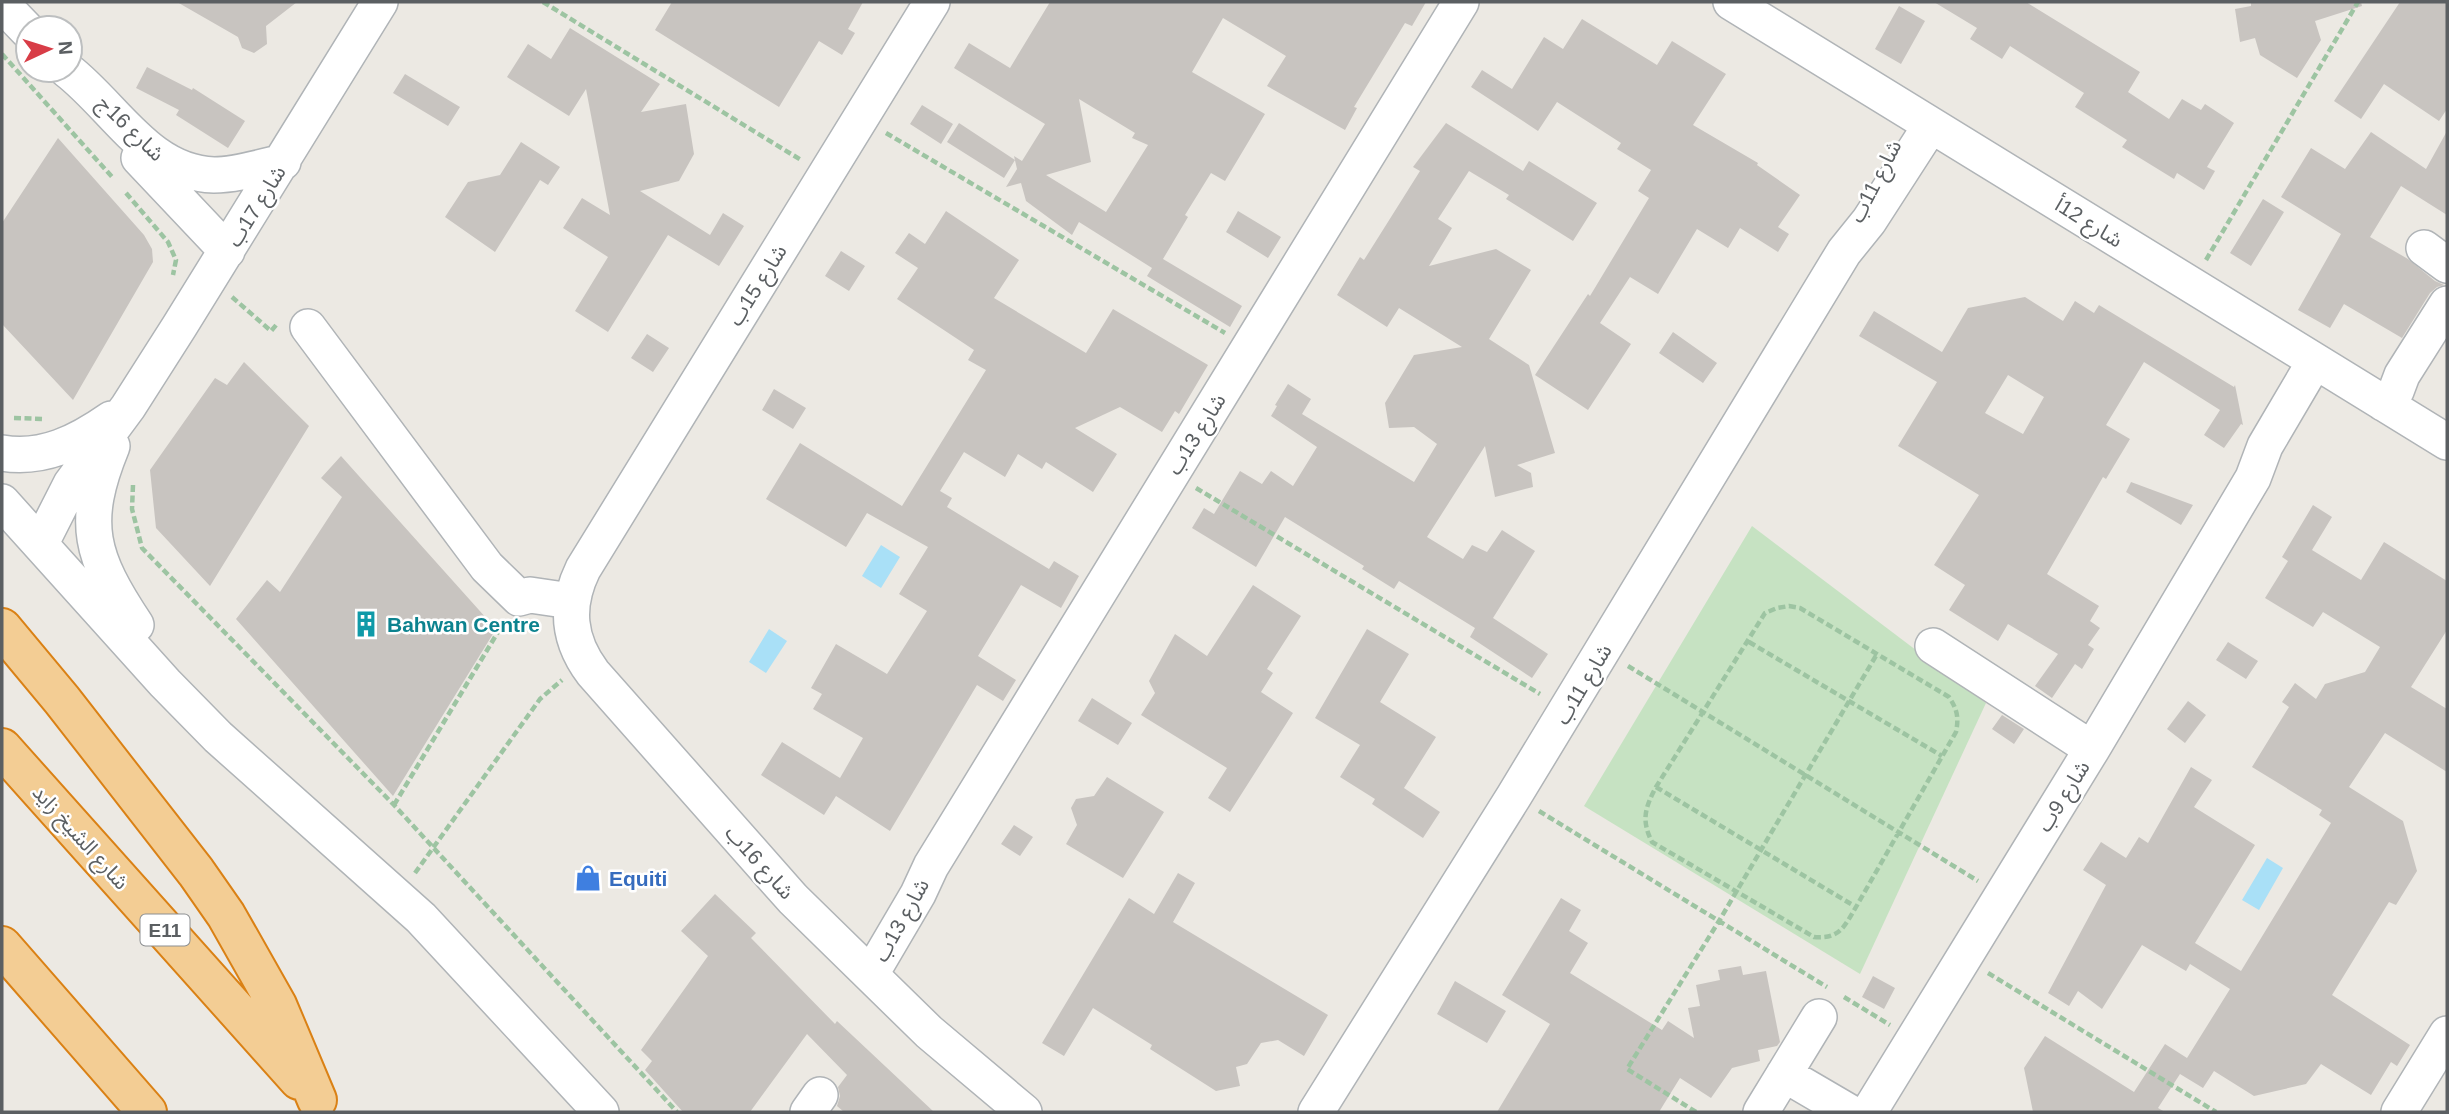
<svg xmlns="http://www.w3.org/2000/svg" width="2449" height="1114" font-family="Arial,'Noto Sans Arabic',sans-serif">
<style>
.green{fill:#c6e2c2}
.water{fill:#a9e0f7}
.building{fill:#c8c4c0;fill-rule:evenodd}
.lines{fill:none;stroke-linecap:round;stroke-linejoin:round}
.minor-casing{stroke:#b0b4b7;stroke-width:38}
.highway-casing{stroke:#da8115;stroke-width:42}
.path{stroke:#9dc4a2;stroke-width:4.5;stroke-dasharray:7 3.5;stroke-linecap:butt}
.minor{stroke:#fff;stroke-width:35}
.highway{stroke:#f3cd94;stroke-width:38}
.labels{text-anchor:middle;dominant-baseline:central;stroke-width:5;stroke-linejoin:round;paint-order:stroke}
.shield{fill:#fff;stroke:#8c8f91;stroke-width:2}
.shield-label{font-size:19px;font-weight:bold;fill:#5b5f62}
.street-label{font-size:21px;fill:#5b5f62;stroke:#fff}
.culture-label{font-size:21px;font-weight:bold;fill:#0d838f;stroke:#fff;text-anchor:start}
.shop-label{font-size:21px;font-weight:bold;fill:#366cbe;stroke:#fff;text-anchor:start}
</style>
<rect width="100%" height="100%" fill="#ece9e3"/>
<path class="green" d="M 1752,526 L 1986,703 L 1860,974 L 1584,806 Z"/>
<path class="water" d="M 881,545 L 900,557 L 881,588 L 862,576 Z
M 769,629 L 787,641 L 766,673 L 749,662 Z
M 2267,858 L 2283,868 L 2259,910 L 2242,900 Z"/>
<path class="building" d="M 177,2 L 297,2 L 266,26 L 267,44 L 254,53 L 242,48 L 238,37 Z
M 672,2 L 863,2 L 848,29 L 855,33 L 842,55 L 819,41 L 779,107 L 655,30 Z
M 1050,2 L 1426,2 L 1412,26 L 1405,23 L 1354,107 L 1357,108 L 1345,130 L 1267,86 L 1286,56 L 1223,18 L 1192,72 L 1265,114 L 1225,181 L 1211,173 L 1185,215 L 1188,217 L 1163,259 L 1242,306 L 1230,327 L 1147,276 L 1152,268 L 1079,222 L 1072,235 L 1026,201 L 1021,183 L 1006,187 L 1017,169 L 1014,156 L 1022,161 L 1045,124 L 954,68 L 969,43 L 1010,68 ZM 1079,99 L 1135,133 L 1132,138 L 1148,145 L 1106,212 L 1046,175 L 1091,162 Z
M 1934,2 L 2026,2 L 2140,72 L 2128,92 L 2169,119 L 2182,99 L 2201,110 L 2205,104 L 2234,123 L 2207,167 L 2215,171 L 2204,190 L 2177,173 L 2174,179 L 2122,147 L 2127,140 L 2075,107 L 2084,93 L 2010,46 L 2002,59 L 1970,39 L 1977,28 Z
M 2251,2 L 2361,2 L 2362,6 L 2315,21 L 2321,40 L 2297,78 L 2260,55 L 2255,38 L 2240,42 L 2235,9 L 2251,6 Z
M 2400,2 L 2447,2 L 2447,109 L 2439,121 L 2384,84 L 2361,119 L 2334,101 Z
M 1899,6 L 1925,21 L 1901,64 L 1875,49 Z
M 1582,19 L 1657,65 L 1672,41 L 1726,74 L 1693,125 L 1758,163 L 1757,165 L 1800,195 L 1778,227 L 1789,234 L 1778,252 L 1740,228 L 1728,248 L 1697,229 L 1658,294 L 1630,277 L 1600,323 L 1631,344 L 1588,410 L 1535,375 L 1588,294 L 1590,296 L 1649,198 L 1638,191 L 1651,170 L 1617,149 L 1621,143 L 1557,102 L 1538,131 L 1471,87 L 1482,70 L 1512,89 L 1544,37 L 1563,49 Z
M 570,28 L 660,84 L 641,112 L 686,104 L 694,154 L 679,181 L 640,191 L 710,235 L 723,213 L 744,226 L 719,266 L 668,235 L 608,332 L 575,311 L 608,257 L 563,228 L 582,198 L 610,215 L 586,89 L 569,116 L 507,77 L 528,44 L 551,59 Z
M 147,67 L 192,90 L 193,88 L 245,121 L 228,148 L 176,115 L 179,110 L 136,88 Z
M 405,74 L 460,107 L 448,126 L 393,93 Z
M 922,105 L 953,124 L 941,144 L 910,124 Z
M 959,123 L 1015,160 L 1004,178 L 947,142 Z
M 1446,123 L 1523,171 L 1529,161 L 1597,203 L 1573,241 L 1506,199 L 1509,195 L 1469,171 L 1438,219 L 1452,228 L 1429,266 L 1496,249 L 1531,270 L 1489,339 L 1529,365 L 1555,453 L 1517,465 L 1531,473 L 1533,487 L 1495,497 L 1485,446 L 1427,537 L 1463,559 L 1472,545 L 1487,552 L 1502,530 L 1535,551 L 1493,618 L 1548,654 L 1532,678 L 1470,637 L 1475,628 L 1399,581 L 1394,589 L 1362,569 L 1364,566 L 1285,517 L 1256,567 L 1192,528 L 1204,508 L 1214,514 L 1240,471 L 1262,484 L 1271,471 L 1293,486 L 1317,447 L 1271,416 L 1277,406 L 1275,405 L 1288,384 L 1311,399 L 1302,414 L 1414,482 L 1437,444 L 1414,427 L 1389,428 L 1385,403 L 1414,355 L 1462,347 L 1399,308 L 1387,327 L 1337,295 L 1360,257 L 1364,260 L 1420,171 L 1413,167 Z
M 2447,131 L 2447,215 L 2401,186 L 2370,237 L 2408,259 L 2435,281 L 2444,285 L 2437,287 L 2430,293 L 2402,338 L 2344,304 L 2330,328 L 2298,310 L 2341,234 L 2281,197 L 2311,148 L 2345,169 L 2371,132 L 2426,169 Z
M 58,138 L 144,235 L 152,249 L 153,262 L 73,400 L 2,324 L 2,223 Z
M 521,142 L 560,167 L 548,185 L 540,180 L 495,252 L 445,217 L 468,182 L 500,175 Z
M 2263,199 L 2284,212 L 2251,266 L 2230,253 Z
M 946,211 L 1019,260 L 994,298 L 1086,353 L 1113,309 L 1208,365 L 1179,414 L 1175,411 L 1162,432 L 1120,407 L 1075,428 L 1117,454 L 1093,492 L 1046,462 L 1042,469 L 1018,454 L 1005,477 L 964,452 L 940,491 L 952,498 L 947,507 L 1049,569 L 1054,561 L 1079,576 L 1061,608 L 1021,585 L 978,656 L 1016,680 L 1003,701 L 977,685 L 890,831 L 836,796 L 824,815 L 761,775 L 782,742 L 840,778 L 863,738 L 813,709 L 822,694 L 811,688 L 836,644 L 887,674 L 927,611 L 899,594 L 928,547 L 867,513 L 846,547 L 766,499 L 800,443 L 902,506 L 986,370 L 968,360 L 974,350 L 897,299 L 918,268 L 895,253 L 909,233 L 925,244 Z
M 1238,211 L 1281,237 L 1268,258 L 1226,232 Z
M 841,251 L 865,266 L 849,291 L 825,276 Z
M 2025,297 L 2063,321 L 2075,301 L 2094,313 L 2099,305 L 2234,387 L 2235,385 L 2243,425 L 2241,424 L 2224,448 L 2204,435 L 2220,410 L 2144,362 L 2106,425 L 2130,439 L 2106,479 L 2103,477 L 2047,574 L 2099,606 L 2090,621 L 2100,628 L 2088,645 L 2094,649 L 2082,669 L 2075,664 L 2052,698 L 2035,686 L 2058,654 L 2008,624 L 1998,641 L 1949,610 L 1965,585 L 1934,565 L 1979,495 L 1898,446 L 1937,382 L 1859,336 L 1874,311 L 1942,352 L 1968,308 ZM 2008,375 L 2044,397 L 2023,434 L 1985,413 Z
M 1673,332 L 1717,363 L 1703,383 L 1659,353 Z
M 647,334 L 669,348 L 653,372 L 631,358 Z
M 244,362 L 309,426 L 210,586 L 156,528 L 150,470 L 215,378 L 227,385 Z
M 774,389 L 806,408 L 793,429 L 762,410 Z
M 341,456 L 496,629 L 393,796 L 236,619 L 267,580 L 280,592 L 342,497 L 321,478 Z
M 2131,482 L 2193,505 L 2181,525 L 2126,492 Z
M 2313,505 L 2332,517 L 2312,550 L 2361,580 L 2384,542 L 2447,581 L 2447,630 L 2411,687 L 2447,709 L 2447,772 L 2385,733 L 2349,787 L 2403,821 L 2417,871 L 2396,905 L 2389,902 L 2332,995 L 2410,1045 L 2397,1066 L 2391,1062 L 2371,1095 L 2321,1064 L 2306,1084 L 2254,1096 L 2214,1071 L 2203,1088 L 2180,1074 L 2158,1108 L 2165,1112 L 2033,1112 L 2024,1068 L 2045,1036 L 2134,1092 L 2165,1044 L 2187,1058 L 2230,989 L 2190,964 L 2186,971 L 2142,945 L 2102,1009 L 2078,991 L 2069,1006 L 2048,993 L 2106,885 L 2083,870 L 2101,842 L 2126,858 L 2139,837 L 2148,843 L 2191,767 L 2212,780 L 2194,807 L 2255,845 L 2195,943 L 2241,971 L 2331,823 L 2319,815 L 2322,810 L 2252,767 L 2289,707 L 2282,702 L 2295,683 L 2316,699 L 2325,684 L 2365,672 L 2380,647 L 2323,612 L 2313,627 L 2265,598 L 2288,561 L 2282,557 Z
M 1253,585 L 1301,616 L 1267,669 L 1273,673 L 1261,692 L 1293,713 L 1230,812 L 1208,798 L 1227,768 L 1141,715 L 1155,693 L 1149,681 L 1175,634 L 1207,656 Z
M 1367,629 L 1409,654 L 1380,702 L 1436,737 L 1404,788 L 1440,812 L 1423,838 L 1372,804 L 1375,799 L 1340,777 L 1360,745 L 1315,718 Z
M 2228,642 L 2258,661 L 2246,679 L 2216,660 Z
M 1092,698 L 1132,723 L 1118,745 L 1078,721 Z
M 2188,701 L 2206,715 L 2185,743 L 2167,729 Z
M 2002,715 L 2024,729 L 2014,744 L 1992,729 Z
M 1107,777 L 1164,812 L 1123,878 L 1066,844 L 1077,825 L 1071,808 L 1076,799 L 1094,796 Z
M 1014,825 L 1033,837 L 1020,856 L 1001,844 Z
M 1178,873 L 1195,883 L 1173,922 L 1328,1015 L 1304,1056 L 1278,1040 L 1261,1043 L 1247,1064 L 1236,1067 L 1240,1086 L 1216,1091 L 1150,1049 L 1152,1045 L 1093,1008 L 1064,1056 L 1042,1043 L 1129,898 L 1154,914 Z
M 715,894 L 756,933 L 751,938 L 835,1024 L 837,1021 L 934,1112 L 844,1112 L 837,1106 L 840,1096 L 838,1087 L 847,1075 L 807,1034 L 750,1112 L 683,1112 L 645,1070 L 652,1061 L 641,1050 L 708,956 L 681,931 Z
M 1561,898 L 1581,910 L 1569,931 L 1588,943 L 1570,973 L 1662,1030 L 1668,1021 L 1694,1038 L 1688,1008 L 1700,1006 L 1696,985 L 1720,980 L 1718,970 L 1741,966 L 1743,975 L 1766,971 L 1780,1042 L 1777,1046 L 1758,1050 L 1760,1061 L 1732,1068 L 1711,1098 L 1680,1078 L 1659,1112 L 1497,1112 L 1550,1024 L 1502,995 Z
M 1873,976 L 1895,988 L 1884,1009 L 1862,997 Z
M 1455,981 L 1506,1011 L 1487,1043 L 1437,1014 Z"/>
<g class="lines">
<g class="minor-casing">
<path id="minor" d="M 932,2 L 583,569 C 565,606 568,640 593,673 L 793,899 L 929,1032 L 1024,1112
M 1731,2 L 2447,442
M 2,4 L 28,31
M 67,70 C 114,106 148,173 214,175 C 237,175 261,167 283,162
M 139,158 L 227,251
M 2424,248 L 2447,265
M 308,327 L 487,567 L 519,598 L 530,595 L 571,601
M 2383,403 L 2396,391 L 2402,375 L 2447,304
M 112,446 C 80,524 91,557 136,625
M 2,453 C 43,460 78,442 111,419
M 2,502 L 165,683 L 218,737 L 421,918 L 601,1112
M 41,543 L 71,484 L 128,407 L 179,327 L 380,2
M 1933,646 L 2092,749
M 871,974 L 918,894 L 931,866 L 1461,2
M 1784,1074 L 1849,1112
M 808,1112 L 820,1095
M 1316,1112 L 1514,796 L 1844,252 L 1869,221 L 1931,125
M 1761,1112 L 1819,1017
M 1869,1112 L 2092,749 L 2253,478 L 2265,446 L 2315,361
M 2399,1112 L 2447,1034"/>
</g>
<g class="highway-casing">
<path id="highway" d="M 2,628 L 62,700 L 196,872 L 226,915 L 277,1005 L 317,1100
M 2,748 L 299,1080
M 2,946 L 147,1112"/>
</g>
<path class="path" d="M 543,2 L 801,160
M 2,54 L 113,178
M 886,133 L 1225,333
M 126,193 L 168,242 L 176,260 L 173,275
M 2206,260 L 2358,2
M 232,297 L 271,331 L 277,324
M 14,418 L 44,419
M 133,485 L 132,509 L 142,548 L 394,805 L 677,1112
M 1196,488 L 1540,694
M 1789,606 L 1800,608 L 1949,697 C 1957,709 1959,717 1956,732 L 1856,907 C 1844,927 1840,939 1814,937 L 1652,842 C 1641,820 1645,808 1656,787 L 1765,613 L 1777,608 Z
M 1749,642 L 1942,756
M 1628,666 L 1978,881
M 1656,787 L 1856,907
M 394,805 L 504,622
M 1539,811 L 1827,987
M 415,873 L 540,699 L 562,680
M 1988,973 L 2216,1112
M 1844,997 L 1890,1025
M 1696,1112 L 1627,1069 L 1719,921 L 1877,654"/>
<use href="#minor" class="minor"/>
<use href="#highway" class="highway"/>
</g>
<defs>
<g id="building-bare" transform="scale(2.1)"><path d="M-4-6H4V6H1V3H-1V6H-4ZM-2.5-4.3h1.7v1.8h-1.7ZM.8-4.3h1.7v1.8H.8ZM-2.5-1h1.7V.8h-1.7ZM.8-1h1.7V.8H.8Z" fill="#0f9aa8" stroke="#fff" stroke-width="2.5" paint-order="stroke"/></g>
<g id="shop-bare" transform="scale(2.1)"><path d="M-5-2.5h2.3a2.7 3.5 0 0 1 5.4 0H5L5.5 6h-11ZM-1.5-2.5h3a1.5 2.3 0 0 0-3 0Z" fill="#3f7fe0" stroke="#fff" stroke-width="2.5" paint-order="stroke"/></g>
</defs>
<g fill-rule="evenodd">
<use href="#building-bare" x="366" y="624"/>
<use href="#shop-bare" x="588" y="878"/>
</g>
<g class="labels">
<rect class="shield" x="140.5" y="914.5" width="49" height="31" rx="5"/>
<g class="shield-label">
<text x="165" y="930">E11</text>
</g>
<g class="street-label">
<text transform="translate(131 128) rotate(44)">شارع 16ج</text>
<text transform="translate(1875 181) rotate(-63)">شارع 11ب</text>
<text transform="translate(256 206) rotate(-58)">شارع 17ب</text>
<text transform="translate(2089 222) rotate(32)">شارع 12أ</text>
<text transform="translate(757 285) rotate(-58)">شارع 15ب</text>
<text transform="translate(1196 434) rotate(-58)">شارع 13ب</text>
<text transform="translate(1583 684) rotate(-59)">شارع 11ب</text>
<text transform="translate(2063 796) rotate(-58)">شارع 9ب</text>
<text transform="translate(81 837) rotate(48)">شارع الشيخ زايد</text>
<text transform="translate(760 862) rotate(48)">شارع 16ب</text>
<text transform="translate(901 920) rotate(-61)">شارع 13ب</text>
</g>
<g class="culture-label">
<text x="387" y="624">Bahwan Centre</text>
</g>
<g class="shop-label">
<text x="609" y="878">Equiti</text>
</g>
</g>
<rect width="2449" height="1114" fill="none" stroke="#5b5f62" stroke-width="7"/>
<g transform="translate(49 49) rotate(86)"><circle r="33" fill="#ffffff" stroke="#bdbfc0" stroke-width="2"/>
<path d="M0-5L12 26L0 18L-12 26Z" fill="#d83d47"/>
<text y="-10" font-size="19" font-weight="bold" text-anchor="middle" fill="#5b5f62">N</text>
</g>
</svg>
